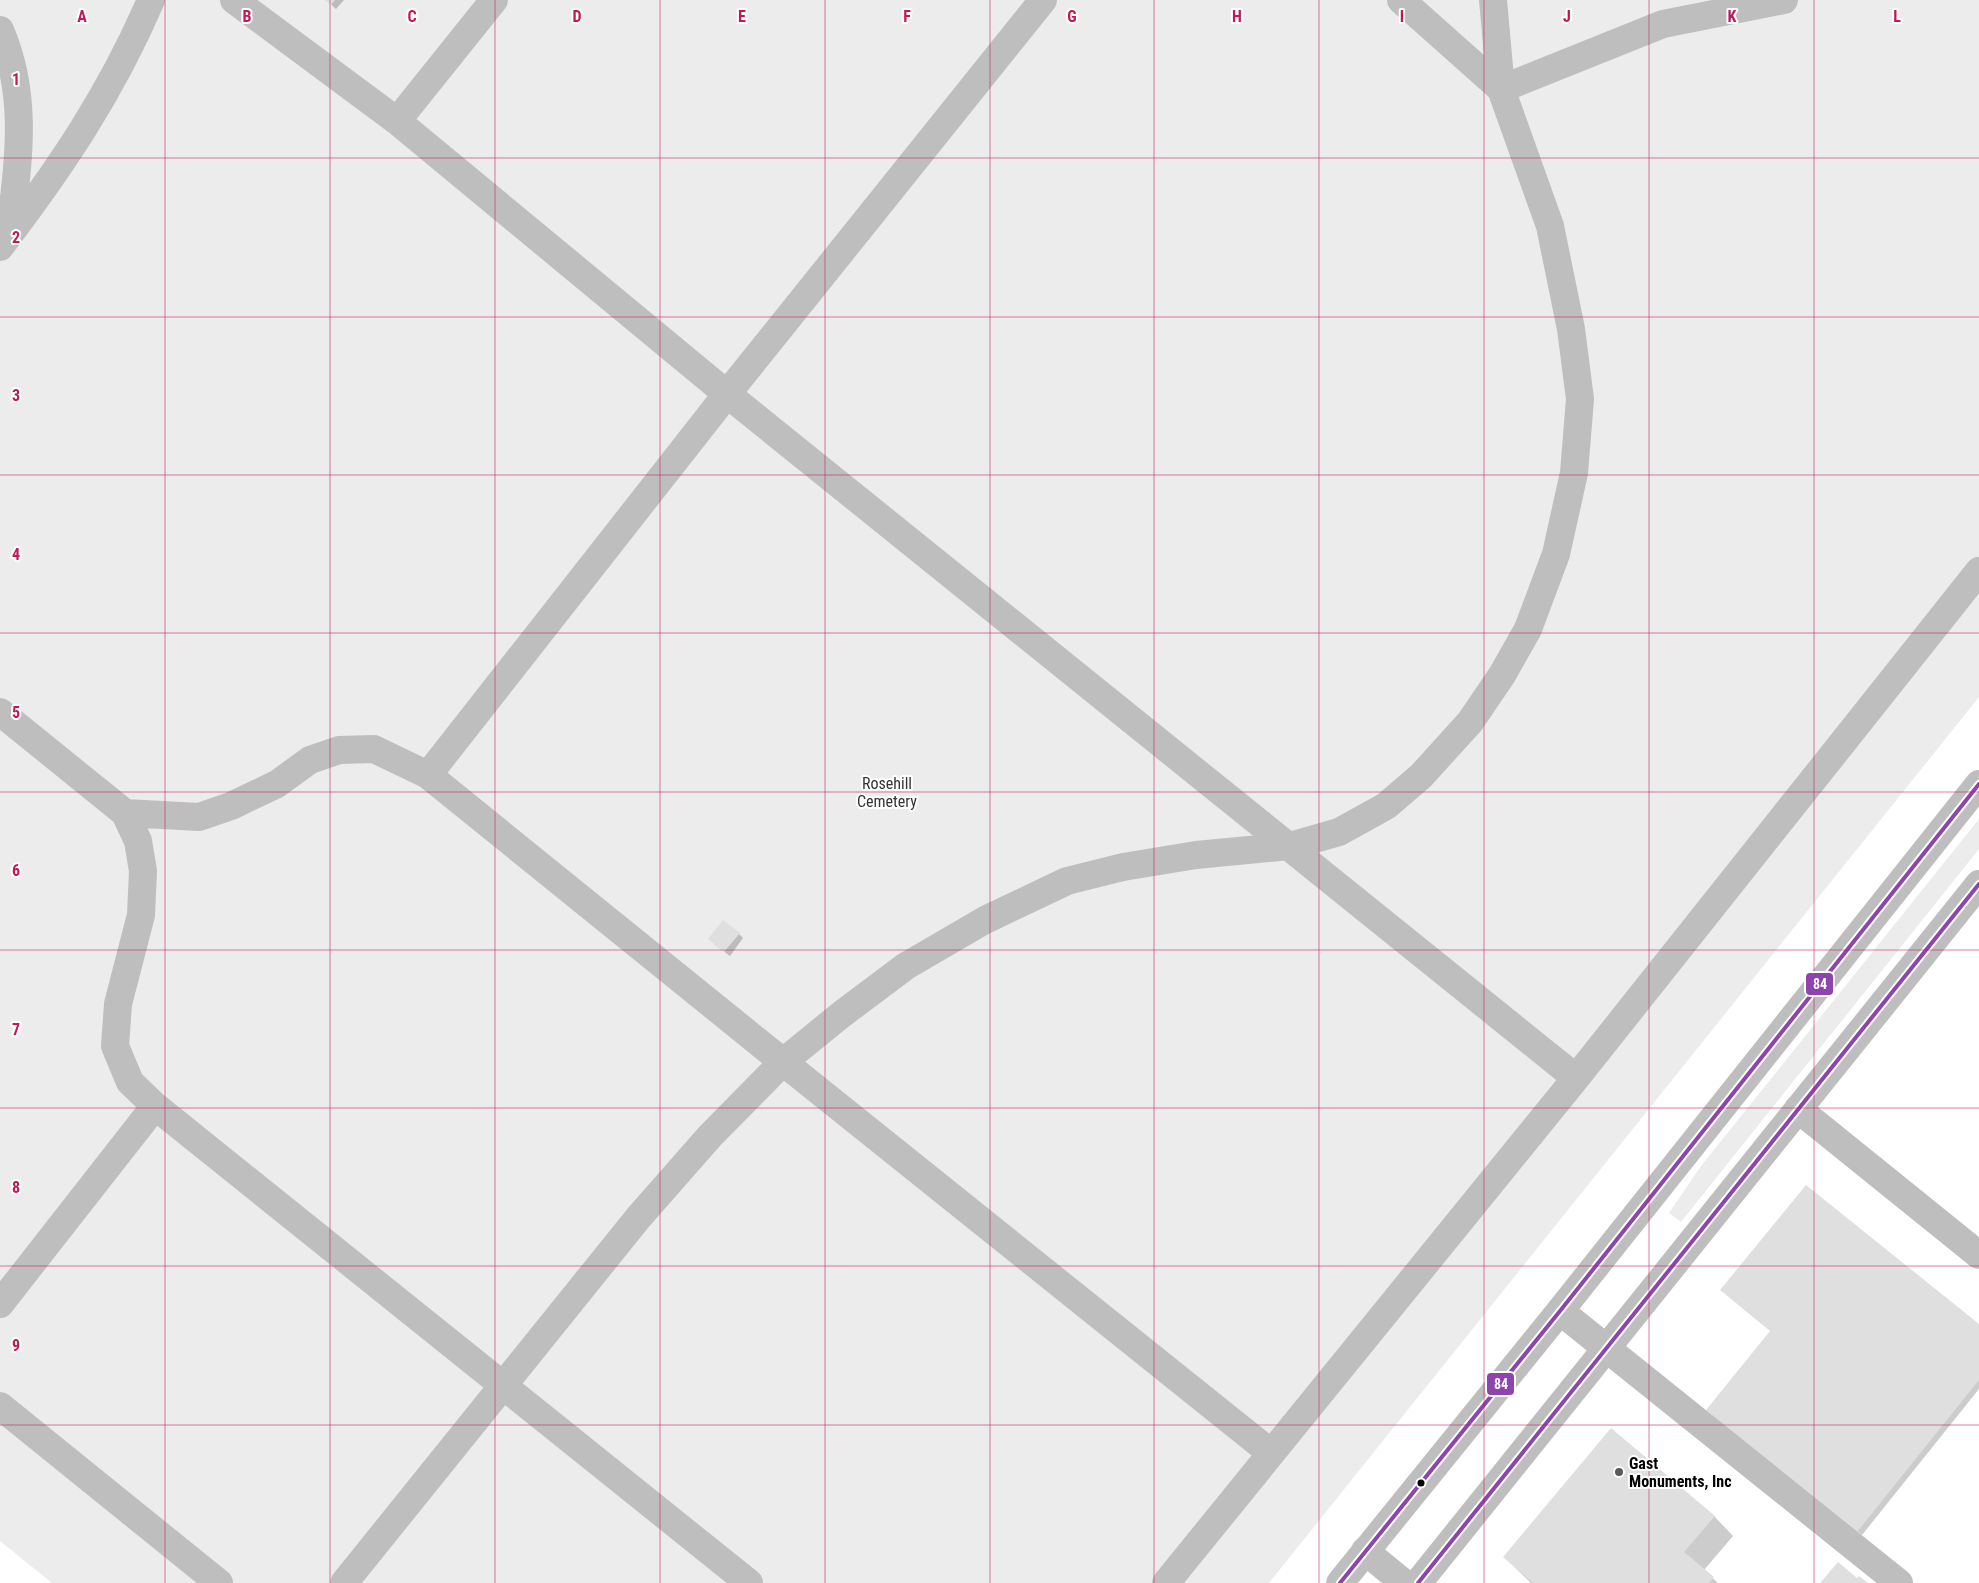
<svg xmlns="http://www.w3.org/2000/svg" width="1979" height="1583" font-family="'Roboto Condensed',sans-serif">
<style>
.green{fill:#ececec}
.shadow{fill:#0003}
.building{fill:#dfdfdf}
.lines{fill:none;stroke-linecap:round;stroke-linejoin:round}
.minor{stroke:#bebebe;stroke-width:28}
.major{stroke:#bebebe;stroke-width:28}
.bus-1-casing{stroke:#fff;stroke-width:8}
.bus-1{stroke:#8e44ad;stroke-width:4}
.grid{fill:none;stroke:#c2185b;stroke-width:1;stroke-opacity:0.55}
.poi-dot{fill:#595959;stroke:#fff;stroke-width:2}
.bus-dot{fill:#000;stroke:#fff;stroke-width:2}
.labels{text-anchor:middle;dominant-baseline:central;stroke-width:4;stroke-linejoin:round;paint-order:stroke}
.park-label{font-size:16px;fill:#333;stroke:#fff}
.poi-label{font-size:16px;font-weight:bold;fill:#000;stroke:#fff;text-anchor:start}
.grid-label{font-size:16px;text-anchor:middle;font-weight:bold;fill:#c2185b;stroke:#fff;stroke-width:4;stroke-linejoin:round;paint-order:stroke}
.line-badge{stroke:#fff;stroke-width:2}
.badge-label{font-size:14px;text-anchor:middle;font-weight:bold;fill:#fff}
</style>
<rect width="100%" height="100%" fill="#fff"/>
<path class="green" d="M 0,0 L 1979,0 L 1979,697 L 1269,1583 L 52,1583 L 0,1541 Z
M 1979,819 L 1979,849 L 1681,1222 L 1669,1213 L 1701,1166 Z"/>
<path class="shadow" d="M 326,0 L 344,0 L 336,9 Z
M 739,934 L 743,938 L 730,956 L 714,944 Z
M 1721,1290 L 1979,1326 L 1979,1389 L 1862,1535 L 1712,1415 L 1771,1331 Z
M 1714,1516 L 1733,1536 L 1704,1570 L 1718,1583 L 1531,1583 L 1504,1557 Z"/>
<path class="building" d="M 325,0 L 335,0 L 331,5 Z
M 723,920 L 740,933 L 724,952 L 708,939 Z
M 1806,1185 L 1979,1324 L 1979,1380 L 1857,1532 L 1706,1410 L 1770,1331 L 1720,1290 Z
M 1611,1428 L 1715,1516 L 1684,1552 L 1714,1577 L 1709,1583 L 1533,1583 L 1503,1557 Z
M 1838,1562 L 1857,1578 L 1859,1576 L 1868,1583 L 1820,1583 Z"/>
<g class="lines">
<path class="minor" d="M 234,0 L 397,121 L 727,394 L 1576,1078
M 1493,0 L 1501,89 L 1663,24 L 1784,0
M 0,30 C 29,97 18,162 10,232
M 397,121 L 494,0
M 0,247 C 61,167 111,93 151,0
M 0,712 L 125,813 L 199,817 L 231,806 L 277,784 L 310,760 L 339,750 L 374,749 L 428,775 L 727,394 L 1043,0
M 428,775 L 783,1062 L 1271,1453
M 155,1106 L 749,1583
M 1798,1109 L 1979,1255
M 0,1304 L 155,1106 L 130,1082 L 115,1046 L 118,1004 L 141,915 L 143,871 L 138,841 L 125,813
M 1560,1311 L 1899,1583
M 0,1406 L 219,1583
M 1365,1551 L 1404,1583
M 344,1583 L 638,1218 L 710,1136 L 783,1062 L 842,1014 L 906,966 L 985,920 L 1067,881 L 1123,867 L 1196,855 L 1290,846 L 1339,832 L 1386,806 L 1421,776 L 1470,722 L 1502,675 L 1528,629 L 1556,554 L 1574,473 L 1580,399 L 1571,329 L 1550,226 L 1501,89 L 1401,0
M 1166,1583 L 1576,1078 L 1979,571"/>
<path class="major" d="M 1340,1583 L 1560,1311 L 1979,784
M 1418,1583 L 1979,884"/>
<g class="bus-1-casing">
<path id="bus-1" d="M 1340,1583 L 1560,1311 L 1979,784
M 1418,1583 L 1979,884"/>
</g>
<use href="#bus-1" class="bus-1"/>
</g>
<path class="grid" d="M 165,0 L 165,1583M 330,0 L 330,1583M 495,0 L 495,1583M 660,0 L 660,1583M 825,0 L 825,1583M 990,0 L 990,1583M 1154,0 L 1154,1583M 1319,0 L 1319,1583M 1484,0 L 1484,1583M 1649,0 L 1649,1583M 1814,0 L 1814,1583M 0,158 L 1979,158M 0,317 L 1979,317M 0,475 L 1979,475M 0,633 L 1979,633M 0,792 L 1979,792M 0,950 L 1979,950M 0,1108 L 1979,1108M 0,1266 L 1979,1266M 0,1425 L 1979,1425"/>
<circle class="poi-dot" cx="1619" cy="1472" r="5"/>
<circle class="bus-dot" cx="1421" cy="1483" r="4.5"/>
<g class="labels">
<g class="park-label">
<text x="887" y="783">Rosehill<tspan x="887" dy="18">Cemetery</tspan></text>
</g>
<g class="poi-label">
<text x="1629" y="1463">Gast<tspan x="1629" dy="18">Monuments, Inc</tspan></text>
</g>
</g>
<g class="grid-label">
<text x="82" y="22">A</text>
<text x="247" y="22">B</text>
<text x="412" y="22">C</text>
<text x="577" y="22">D</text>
<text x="742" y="22">E</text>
<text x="907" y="22">F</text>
<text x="1072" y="22">G</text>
<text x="1237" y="22">H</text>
<text x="1402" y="22">I</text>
<text x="1567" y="22">J</text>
<text x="1732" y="22">K</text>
<text x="1897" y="22">L</text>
<text x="16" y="85">1</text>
<text x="16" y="243">2</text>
<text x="16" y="401">3</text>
<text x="16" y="560">4</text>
<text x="16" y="718">5</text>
<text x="16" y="876">6</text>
<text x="16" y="1035">7</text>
<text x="16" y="1193">8</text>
<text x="16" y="1351">9</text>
</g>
<g class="line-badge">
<rect x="1805" y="972" width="29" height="24" rx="5" fill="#8e44ad"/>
<rect x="1486" y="1372" width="29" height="24" rx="5" fill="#8e44ad"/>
</g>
<g class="badge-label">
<text x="1820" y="989">84</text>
<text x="1501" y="1389">84</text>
</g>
</svg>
